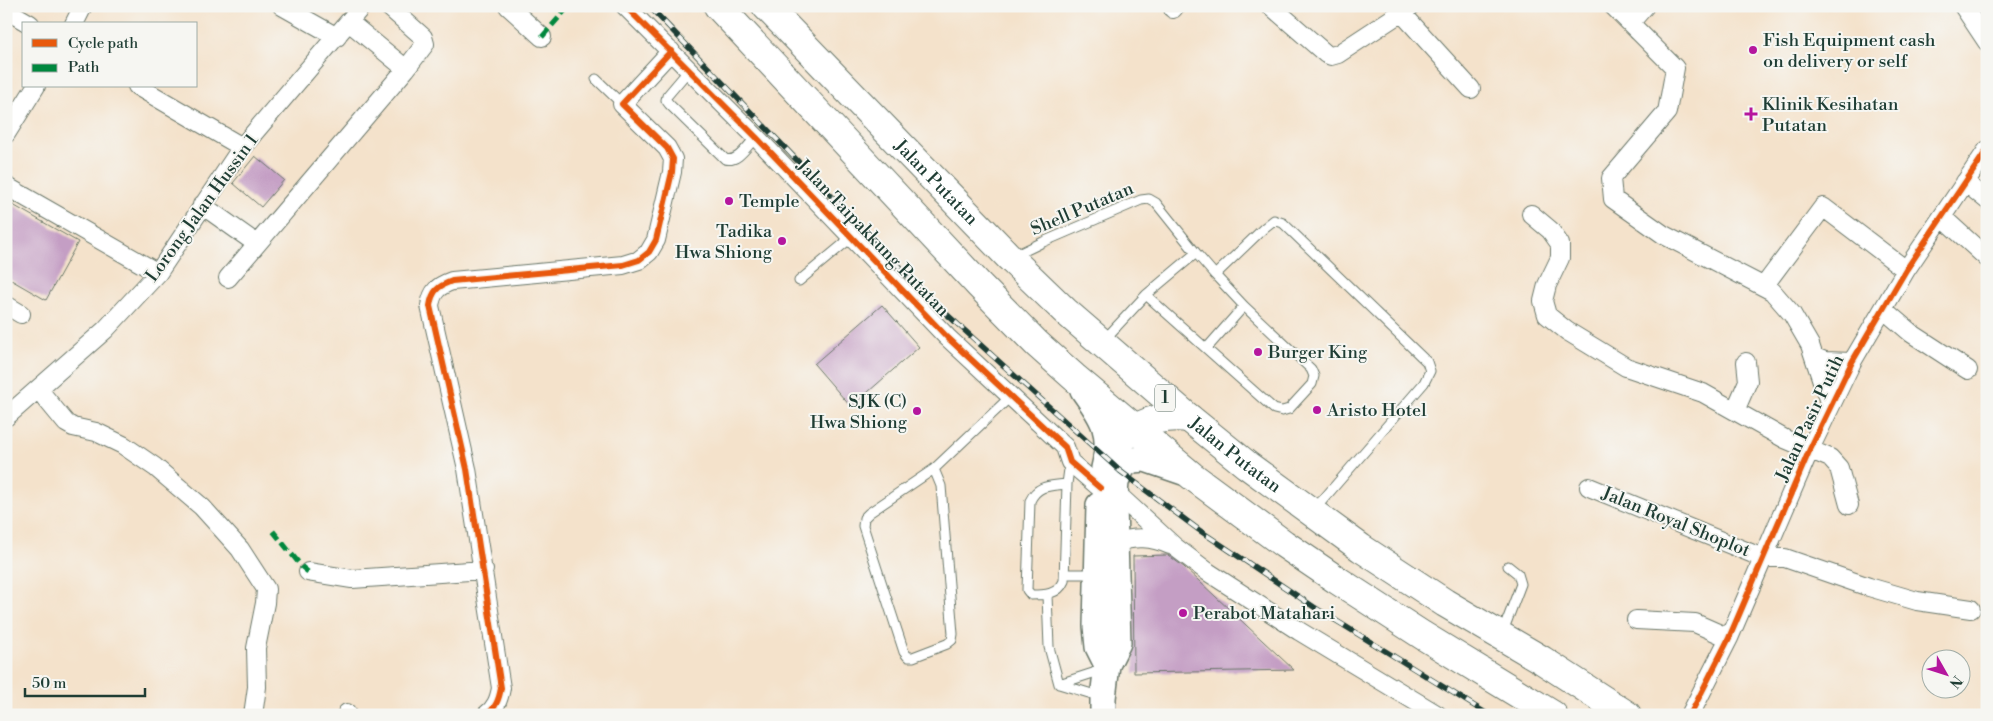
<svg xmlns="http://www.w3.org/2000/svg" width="1993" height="721" font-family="'Libre Bodoni',serif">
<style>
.building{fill:#c49ec4}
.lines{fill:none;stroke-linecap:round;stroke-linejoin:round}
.lane-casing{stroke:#6a7769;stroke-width:11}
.street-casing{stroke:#6a7769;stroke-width:20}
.secondary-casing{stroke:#6a7769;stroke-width:28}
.highway-casing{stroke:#6a7769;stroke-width:30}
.lane{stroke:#fff;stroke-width:9}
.street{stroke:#fff;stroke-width:18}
.secondary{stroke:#fff;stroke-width:25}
.highway{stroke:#fff;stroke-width:28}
.rail-casing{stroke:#1f3d34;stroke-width:5.5}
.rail{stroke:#f6f6f2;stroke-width:4;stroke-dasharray:11;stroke-linecap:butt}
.quiet{stroke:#00873e;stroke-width:5;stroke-dasharray:10 5;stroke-linecap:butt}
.cycleway-casing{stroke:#f6f6f2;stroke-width:9}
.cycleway{stroke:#e8590c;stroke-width:6}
.poi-dot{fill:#b5179e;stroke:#f6f6f2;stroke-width:2}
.labels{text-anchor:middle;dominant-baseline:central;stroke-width:4;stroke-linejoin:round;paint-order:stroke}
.shield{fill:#f6f6f2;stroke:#60746d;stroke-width:1}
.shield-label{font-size:16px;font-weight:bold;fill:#1f3d34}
.poi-label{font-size:18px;fill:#1f3d34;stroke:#f6f6f2;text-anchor:start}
.street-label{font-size:18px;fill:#1f3d34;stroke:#f6f6f2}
</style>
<rect width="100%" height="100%" fill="#f6f6f2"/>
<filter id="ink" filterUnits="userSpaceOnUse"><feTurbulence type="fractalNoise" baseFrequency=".02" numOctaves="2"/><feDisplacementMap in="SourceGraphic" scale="10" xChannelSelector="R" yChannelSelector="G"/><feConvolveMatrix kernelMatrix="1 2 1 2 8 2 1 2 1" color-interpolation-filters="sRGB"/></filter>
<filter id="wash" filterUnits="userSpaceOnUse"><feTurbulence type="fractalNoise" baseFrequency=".0096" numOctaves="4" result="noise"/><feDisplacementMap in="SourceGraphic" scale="20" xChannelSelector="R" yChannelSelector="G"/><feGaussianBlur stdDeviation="1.12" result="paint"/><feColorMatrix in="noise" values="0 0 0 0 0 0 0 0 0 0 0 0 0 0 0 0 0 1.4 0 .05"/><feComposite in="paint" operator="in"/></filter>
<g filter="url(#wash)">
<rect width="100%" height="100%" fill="#f4e2cb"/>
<g id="blocks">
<path class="building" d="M 255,156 L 284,180 L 261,207 L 233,183 Z
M 6,201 L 78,242 L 46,300 L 6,277 Z
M 882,305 L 919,347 L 851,407 L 814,364 Z
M 1168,555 L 1184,567 L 1294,670 L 1134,673 L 1133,556 Z"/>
</g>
</g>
<g filter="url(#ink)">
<use href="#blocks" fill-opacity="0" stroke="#6a7769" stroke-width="1"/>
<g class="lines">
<g class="lane-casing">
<path id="lane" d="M 689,70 L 667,96 L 666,100 L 669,104 L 725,159 C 738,163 747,146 756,137
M 596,79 L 622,104
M 1196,253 L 1215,275
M 1012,257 L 1043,242 L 1141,200 L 1149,199 L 1156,203 L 1196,253 L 1146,295 L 1104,340
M 799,281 L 852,237
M 1146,295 L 1274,409 L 1282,411 L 1289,409 L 1312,384 L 1314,376 L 1311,369 L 1244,306 L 1215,275 L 1264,228 L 1274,220 L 1283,223 L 1427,362 L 1430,371 L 1424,383 L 1314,510
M 1207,348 L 1244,306
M 934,469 L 941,486 L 953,634 L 952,640 L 947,644 L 913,657 L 908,657 L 904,652 L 863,526 L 864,518 L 869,513 L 934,469 L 1010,397
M 1067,484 C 1051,486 1038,484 1030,501 L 1027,590 L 1031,595 C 1044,595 1058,595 1064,581 L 1067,484 L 1070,462
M 1065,574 L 1097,574
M 1047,595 L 1049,647 L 1059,684
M 1502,634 L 1521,584 L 1518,574 L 1508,566
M 1059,684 L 1093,673 L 1103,667
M 1059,684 L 1102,697"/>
</g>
<g class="street-casing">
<path id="street" d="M 282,6 L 337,37
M 508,6 L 542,37
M 625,6 L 756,137 L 947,337 L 1065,447 L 1070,462 L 1100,488
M 1271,6 L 1326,54 L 1331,56 L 1338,54 L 1411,6
M 1613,6 L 1675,68 L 1667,112 L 1611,178 L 1613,199 L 1664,235 L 1772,291 L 1792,314 L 1810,345 L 1830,405
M 1963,6 L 1987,42
M 1173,9 L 1175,6
M 6,10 L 30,24
M 1401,12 L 1471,89
M 349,22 L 406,69
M 1631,22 L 1645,6
M 74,24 L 83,6
M 137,86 L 242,147
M 6,134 L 36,86
M 1965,182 L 1987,200
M 6,186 L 158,273
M 202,205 L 257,244
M 1531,214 L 1550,230 L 1560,244 L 1560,258 L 1547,285 L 1543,301 L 1547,315 L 1567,331 L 1626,367 L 1703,393 L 1785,439 L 1830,458 L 1839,468 L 1849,505
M 1942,217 L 1987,258
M 228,278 L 406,69 L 425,44 L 423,37 L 388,6
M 1764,286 L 1823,207 L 1906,270
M 6,305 L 21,314
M 1883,309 L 1911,333 L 1968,370
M 1815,357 L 1825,361 L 1852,362
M 38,389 L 66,423 L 73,427 L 96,432 L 123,445 L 155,467 L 202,507 L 240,549 L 266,589 L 265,603 L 256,648 L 257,687 L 253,715
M 1735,411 L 1748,381 L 1746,362
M 6,417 L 105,330 L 158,273 L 242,147 L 362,6
M 1589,487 L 1763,558 L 1785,558 L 1869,587 L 1917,601 L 1971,609
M 1115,492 L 1175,547 L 1208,572 L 1299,631 L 1438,715
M 1116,543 C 1136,536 1151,537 1170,545
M 308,572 L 352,579 L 484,570
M 1636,620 L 1695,623 L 1729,638
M 347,713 L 348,715
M 486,715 C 496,708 499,699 501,688 L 467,469 L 430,306 C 432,291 438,286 452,281 L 623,265 L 639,260 L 649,252 L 656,240 L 672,172 L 673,159 L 667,148 L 622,104 L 671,51
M 1690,715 L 1729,638 L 1810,449 L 1852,362 L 1906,270 L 1987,150"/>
</g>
<g class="secondary-casing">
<path id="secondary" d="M 1083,390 C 1103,418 1113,432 1104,468
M 1099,505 L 1096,626 L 1098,647 L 1107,665
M 1103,715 L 1103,698 L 1107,665 L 1118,643 L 1114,506 L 1116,482 L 1123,466 L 1132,460 L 1145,459 L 1183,472"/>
</g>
<g class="highway-casing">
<g id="highway">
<path d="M 718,6 L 980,286 L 1037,344 L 1074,377 L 1192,476 L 1284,544 L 1337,580 L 1422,635 L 1553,715"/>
<path id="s1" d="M 766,6 L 1010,258 L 1065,311 L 1189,418 L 1247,465 L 1361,548 L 1445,603 L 1542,660 L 1627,715"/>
<path d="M 1107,458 C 1127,427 1152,414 1189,418"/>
</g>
</g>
<use href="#lane" class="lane"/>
<use href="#street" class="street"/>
<use href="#secondary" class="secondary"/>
<use href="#highway" class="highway"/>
<g class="rail-casing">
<path id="rail" d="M 649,6 L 931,300 L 1120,471 L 1199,530 L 1314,607 L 1489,715"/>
</g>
<use href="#rail" class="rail"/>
<path class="quiet" d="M 542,37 L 569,6
M 273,531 L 302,567 L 308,572"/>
<g class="cycleway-casing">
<path id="cycleway" d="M 625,6 L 756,137 L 947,337 L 1065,447 L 1070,462 L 1100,488
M 486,715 C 496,708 499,699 501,688 L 467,469 L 430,306 C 432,291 438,286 452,281 L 623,265 L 639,260 L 649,252 L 656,240 L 672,172 L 673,159 L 667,148 L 622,104 L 671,51
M 1690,715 L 1729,638 L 1810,449 L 1852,362 L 1906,270 L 1987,150"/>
</g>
<use href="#cycleway" class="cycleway"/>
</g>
</g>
<g class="poi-dot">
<circle cx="1753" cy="50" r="5"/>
<path d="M1748.5 106.5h5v5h5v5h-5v5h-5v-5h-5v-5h5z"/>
<circle cx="729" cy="201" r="5"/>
<circle cx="782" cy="241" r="5"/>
<circle cx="1258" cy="352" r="5"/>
<circle cx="1317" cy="410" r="5"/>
<circle cx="917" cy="411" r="5"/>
<circle cx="1183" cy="613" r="5"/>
</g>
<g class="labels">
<rect class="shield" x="1155" y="384.5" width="20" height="27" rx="4"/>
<g class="shield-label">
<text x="1165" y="398">1</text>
</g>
<g class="poi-label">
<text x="1763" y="40">Fish Equipment cash<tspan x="1763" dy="21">on delivery or self</tspan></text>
<text x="1762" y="104">Klinik Kesihatan<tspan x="1762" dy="21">Putatan</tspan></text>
<text x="739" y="201">Temple</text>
<text x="772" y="231" text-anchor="end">Tadika<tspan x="772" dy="21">Hwa Shiong</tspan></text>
<text x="1268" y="352">Burger King</text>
<text x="907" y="401" text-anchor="end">SJK (C)<tspan x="907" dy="21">Hwa Shiong</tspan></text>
<text x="1327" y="410">Aristo Hotel</text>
<text x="1193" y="613">Perabot Matahari</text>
</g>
<g class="street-label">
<text stroke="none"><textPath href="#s1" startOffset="245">Jalan Putatan</textPath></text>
<text transform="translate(202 208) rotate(-54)">Lorong Jalan Hussin 1</text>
<text transform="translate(1082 209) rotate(-23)">Shell Putatan</text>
<text transform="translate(873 238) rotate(46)">Jalan Taipakkung Putatan</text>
<text transform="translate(1810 418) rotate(-65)">Jalan Pasir Putih</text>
<text stroke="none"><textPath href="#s1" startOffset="650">Jalan Putatan</textPath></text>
<text transform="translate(1676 522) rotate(22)">Jalan Royal Shoplot</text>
</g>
</g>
<rect width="1993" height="721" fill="none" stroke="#f6f6f2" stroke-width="25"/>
<rect x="22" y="22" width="175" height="65" fill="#f6f6f2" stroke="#a0aca6"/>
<rect x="32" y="39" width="25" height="8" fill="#e8590c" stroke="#a0aca6"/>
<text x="68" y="48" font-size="15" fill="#1f3d34">Cycle path</text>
<rect x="32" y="64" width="25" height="8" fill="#00873e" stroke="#a0aca6"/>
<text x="68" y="72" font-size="15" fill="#1f3d34">Path</text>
<g transform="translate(1946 674) rotate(129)"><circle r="24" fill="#f6f6f2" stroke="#a0aca6"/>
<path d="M0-4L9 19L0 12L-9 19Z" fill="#b5179e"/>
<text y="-8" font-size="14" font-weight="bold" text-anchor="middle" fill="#1f3d34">N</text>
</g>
<path d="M25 688v8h120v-8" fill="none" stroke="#1f3d34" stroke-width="2.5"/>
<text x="32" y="688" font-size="15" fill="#1f3d34" stroke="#f6f6f2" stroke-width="4" paint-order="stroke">50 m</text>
</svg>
